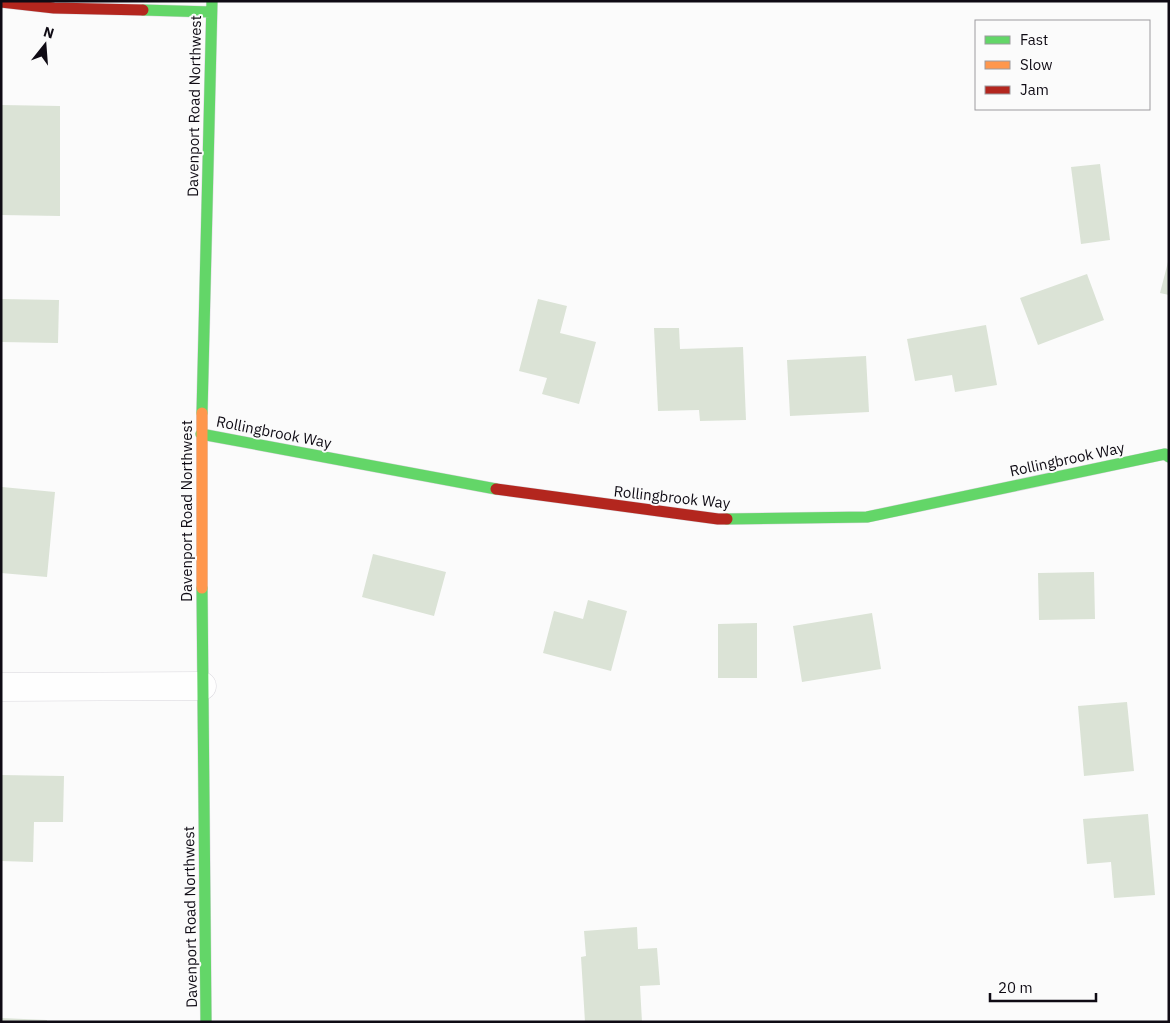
<svg xmlns="http://www.w3.org/2000/svg" width="1170" height="1023" font-family="'IBM Plex Sans',sans-serif">
<style>
.building{fill:#dbe3d6}
.lines{fill:none;stroke-linecap:round;stroke-linejoin:round}
.street-casing{stroke:#d9d7dd;stroke-width:29}
.fast-casing{stroke:#d9d7dd;stroke-width:12}
.slow-casing{stroke:#d9d7dd;stroke-width:12}
.jam-casing{stroke:#d9d7dd;stroke-width:12}
.street{stroke:#fefefe;stroke-width:28}
.fast{stroke:#63d668;stroke-width:11}
.slow{stroke:#ff974d;stroke-width:11}
.jam{stroke:#b3261e;stroke-width:11}
.labels{text-anchor:middle;dominant-baseline:central;stroke-width:4;stroke-linejoin:round;paint-order:stroke}
.street-label{font-size:15px;fill:#0f0b14;stroke:#fbfbfb}
</style>
<rect width="100%" height="100%" fill="#fbfbfb"/>
<path class="building" d="M 2,105 L 60,106 L 60,216 L 1,215 Z
M 1100,164 L 1110,240 L 1081,244 L 1071,167 Z
M 1168,262 L 1169,262 L 1169,295 L 1160,293 Z
M 1087,274 L 1104,320 L 1038,345 L 1020,298 Z
M 1,299 L 59,300 L 58,343 L 1,342 Z
M 538,299 L 567,306 L 560,333 L 596,342 L 579,404 L 542,394 L 547,378 L 519,371 Z
M 986,325 L 997,385 L 955,392 L 952,375 L 915,381 L 907,339 Z
M 654,328 L 679,328 L 680,349 L 743,347 L 746,420 L 700,421 L 699,410 L 658,411 Z
M 866,356 L 869,412 L 790,416 L 787,360 Z
M 2,487 L 55,492 L 47,577 L 1,573 Z
M 373,554 L 446,572 L 434,616 L 362,597 Z
M 1094,572 L 1095,619 L 1039,620 L 1038,573 Z
M 588,600 L 627,611 L 611,671 L 543,653 L 554,611 L 583,619 Z
M 872,613 L 881,669 L 802,682 L 793,626 Z
M 757,623 L 757,678 L 718,678 L 718,624 Z
M 1127,702 L 1134,771 L 1084,776 L 1078,706 Z
M 1,775 L 64,776 L 63,822 L 34,822 L 33,862 L 1,861 Z
M 1148,814 L 1155,895 L 1114,898 L 1111,862 L 1087,864 L 1083,819 Z
M 637,927 L 638,949 L 657,948 L 660,985 L 640,986 L 642,1022 L 585,1022 L 581,957 L 586,956 L 584,931 Z
M 1,1018 L 47,1020 L 47,1022 L 1,1022 Z"/>
<g class="lines">
<g class="street-casing">
<path id="street" d="M 1,687 L 202,686"/>
</g>
<g class="fast-casing">
<path id="fast" d="M 143,10 L 211,12
M 202,413 L 212,1
M 201,434 L 496,489
M 727,519 L 867,517 L 1165,454 L 1169,457
M 202,588 L 206,1022"/>
</g>
<g class="slow-casing">
<path id="slow" d="M 202,413 L 202,588"/>
</g>
<g class="jam-casing">
<path id="jam" d="M 1,2 L 54,8 L 143,10
M 496,489 L 718,519 L 727,519"/>
</g>
<use href="#street" class="street"/>
<use href="#fast" class="fast"/>
<use href="#slow" class="slow"/>
<use href="#jam" class="jam"/>
</g>
<g class="labels">
<g class="street-label">
<text transform="translate(194 106) rotate(-89)">Davenport Road Northwest</text>
<text transform="translate(274 432) rotate(11)">Rollingbrook Way</text>
<text transform="translate(1067 459) rotate(-12)">Rollingbrook Way</text>
<text transform="translate(672 497) rotate(6)">Rollingbrook Way</text>
<text transform="translate(186 511) rotate(-90)">Davenport Road Northwest</text>
<text transform="translate(190 917) rotate(-91)">Davenport Road Northwest</text>
</g>
</g>
<rect width="1170" height="1023" fill="none" stroke="#0f0b14" stroke-width="5"/>
<rect x="975" y="20" width="175" height="90" fill="#fbfbfb" stroke="#9d9b9f"/>
<rect x="985" y="36" width="25" height="8" fill="#63d668" stroke="#9d9b9f"/>
<text x="1020" y="45" font-size="15" fill="#0f0b14">Fast</text>
<rect x="985" y="61" width="25" height="8" fill="#ff974d" stroke="#9d9b9f"/>
<text x="1020" y="70" font-size="15" fill="#0f0b14">Slow</text>
<rect x="985" y="86" width="25" height="8" fill="#b3261e" stroke="#9d9b9f"/>
<text x="1020" y="95" font-size="15" fill="#0f0b14">Jam</text>
<g transform="translate(45 45) rotate(17)" stroke="#fbfbfb" stroke-width="4" paint-order="stroke">
<path d="M0-4L9 19L0 12L-9 19Z" fill="#0f0b14"/>
<text y="-8" font-size="14" font-weight="bold" text-anchor="middle" fill="#0f0b14">N</text>
</g>
<path d="M990 993v8h106v-8" fill="none" stroke="#0f0b14" stroke-width="2.5"/>
<text x="998" y="993" font-size="15" fill="#0f0b14" stroke="#fbfbfb" stroke-width="4" paint-order="stroke">20 m</text>
</svg>
